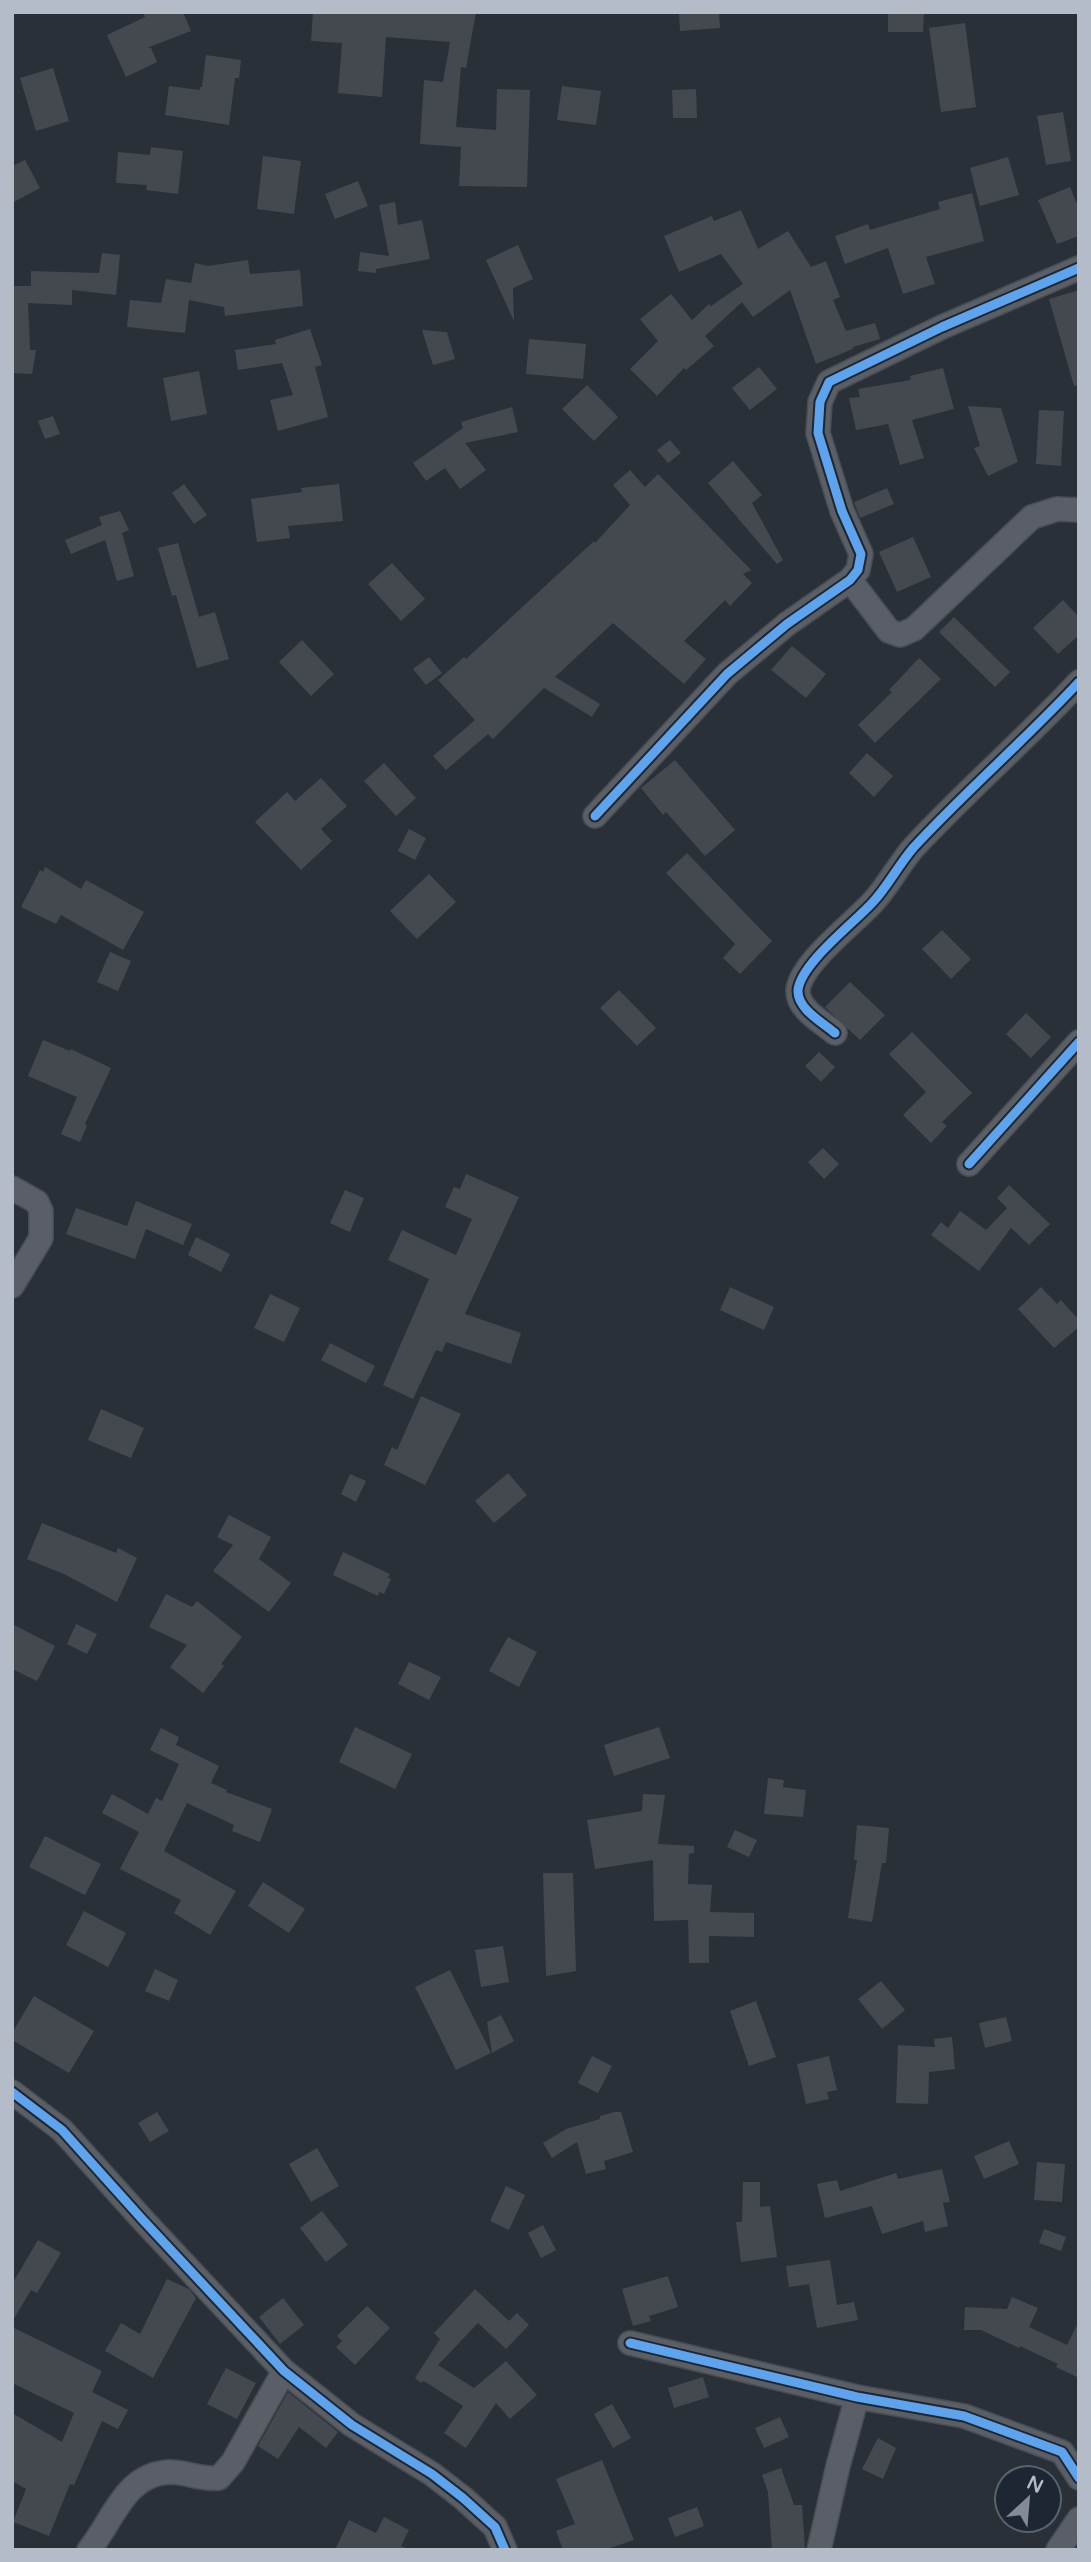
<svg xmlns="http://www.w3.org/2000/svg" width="1091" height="2562" font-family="'Varela Round',sans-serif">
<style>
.building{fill:#444950}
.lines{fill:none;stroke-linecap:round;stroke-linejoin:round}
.street-casing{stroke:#484c53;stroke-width:26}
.street{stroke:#5a5e66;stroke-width:23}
.cycleway-casing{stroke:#1d2633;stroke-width:13}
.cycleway{stroke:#60a3ed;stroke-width:9}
</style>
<rect width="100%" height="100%" fill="#2a3038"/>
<path class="building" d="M 143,12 L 183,12 L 191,31 L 147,48 L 151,48 L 157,62 L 126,77 L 107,35 L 145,17 Z
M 313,12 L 476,12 L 466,68 L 461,67 L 456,127 L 496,130 L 497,89 L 530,90 L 527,187 L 459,186 L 461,147 L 420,144 L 424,80 L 443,82 L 450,42 L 386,37 L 382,97 L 338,93 L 342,43 L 311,41 Z
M 679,12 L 719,12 L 720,28 L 680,31 Z
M 888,12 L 924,12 L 923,32 L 888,32 Z
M 965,23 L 976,107 L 941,112 L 929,28 Z
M 206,55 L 241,60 L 239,78 L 235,78 L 229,125 L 165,115 L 169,86 L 200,90 L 200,87 L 202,87 Z
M 53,68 L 69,121 L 36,131 L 20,78 Z
M 562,86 L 601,91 L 596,125 L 557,120 Z
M 696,89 L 697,118 L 673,118 L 672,90 Z
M 1063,112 L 1071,161 L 1046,165 L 1037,116 Z
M 151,147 L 183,151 L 178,194 L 146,190 L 147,185 L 116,183 L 118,152 L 150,155 Z
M 263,156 L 301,161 L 294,214 L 257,209 Z
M 1008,157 L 1019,195 L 980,206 L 970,168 Z
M 25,160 L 40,188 L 12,203 L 12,166 Z
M 358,181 L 368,206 L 335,219 L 325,194 Z
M 1070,187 L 1079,209 L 1079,236 L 1057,244 L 1038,200 Z
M 972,193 L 984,241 L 926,257 L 935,284 L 903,294 L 888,248 L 845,264 L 835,236 L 868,224 L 870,230 L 940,209 L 938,202 Z
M 395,202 L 398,225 L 422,220 L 430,259 L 376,269 L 376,273 L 358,271 L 360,252 L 389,256 L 379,205 Z
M 741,210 L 758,249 L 788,231 L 811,267 L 826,261 L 840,297 L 833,300 L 846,331 L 875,323 L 880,339 L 853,347 L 853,349 L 816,364 L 790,290 L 753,317 L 742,302 L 705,336 L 714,346 L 686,370 L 684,368 L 657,396 L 630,369 L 658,341 L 640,319 L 671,294 L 692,320 L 709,304 L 711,306 L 743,284 L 721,254 L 679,272 L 664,236 L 712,216 L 714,221 Z
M 518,245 L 533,279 L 513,288 L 514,321 L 486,260 Z
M 102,253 L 120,255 L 116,295 L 72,290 L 72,305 L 28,303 L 30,350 L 36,350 L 32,374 L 12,373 L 12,286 L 31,286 L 31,271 L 99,273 Z
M 248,260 L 250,274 L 300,270 L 303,306 L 225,316 L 224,307 L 189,300 L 185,333 L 127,327 L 130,300 L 161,303 L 166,279 L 191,283 L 195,263 L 208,266 Z
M 1079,290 L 1079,385 L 1074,386 L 1049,299 Z
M 310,329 L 322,365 L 315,367 L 328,417 L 278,431 L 270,400 L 293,395 L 282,363 L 238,370 L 235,350 L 276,344 L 275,340 Z
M 422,330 L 447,332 L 455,359 L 433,365 Z
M 529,339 L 586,344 L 583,379 L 526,374 Z
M 759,367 L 777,389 L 750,410 L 732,388 Z
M 943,368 L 954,409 L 912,420 L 924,458 L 900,465 L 888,424 L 856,430 L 849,398 L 860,397 L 858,389 L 911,380 L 910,376 Z
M 199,371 L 207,414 L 171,421 L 163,378 Z
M 587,385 L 618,417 L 594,441 L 562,409 Z
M 968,406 L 1001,408 L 1018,462 L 988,476 L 974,448 L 980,446 Z
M 512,407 L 518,432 L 465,443 L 486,470 L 460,489 L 445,468 L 426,481 L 413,463 L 463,428 L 461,422 Z
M 1039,410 L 1064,411 L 1061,466 L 1036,464 Z
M 53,416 L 60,434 L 45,439 L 38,421 Z
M 670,440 L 681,453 L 668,463 L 657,450 Z
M 733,461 L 762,495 L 752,503 L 783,560 L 777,564 L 708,483 Z
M 630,470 L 645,487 L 658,474 L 751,570 L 743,574 L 752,583 L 730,606 L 725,600 L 684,641 L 706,659 L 684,684 L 613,623 L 555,677 L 600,704 L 592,717 L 544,688 L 493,739 L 488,734 L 446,770 L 433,756 L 475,720 L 438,680 L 464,657 L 466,659 L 594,541 L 595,543 L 630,505 L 613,485 Z
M 184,484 L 207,515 L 194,524 L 172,493 Z
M 339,484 L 343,521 L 288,526 L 290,538 L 257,542 L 251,499 L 302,492 L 301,488 Z
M 887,488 L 894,504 L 860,518 L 854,502 Z
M 120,511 L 129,530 L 122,533 L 134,576 L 117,581 L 105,540 L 71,554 L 65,540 L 102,525 L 99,517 Z
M 913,537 L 931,577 L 897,592 L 879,552 Z
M 178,543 L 199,617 L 215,612 L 229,659 L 197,668 L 176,595 L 172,596 L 158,548 Z
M 392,563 L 425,599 L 401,621 L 368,584 Z
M 1063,600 L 1079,617 L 1079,635 L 1058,654 L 1033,628 Z
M 954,617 L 1010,672 L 995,687 L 939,632 Z
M 302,640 L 334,674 L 311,696 L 279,662 Z
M 792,646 L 826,674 L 806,698 L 771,670 Z
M 429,657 L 442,673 L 426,685 L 413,669 Z
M 919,658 L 941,679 L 875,743 L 858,725 L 892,692 L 889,690 Z
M 867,753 L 893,776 L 874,797 L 849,773 Z
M 675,760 L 735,830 L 705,856 L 666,812 L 663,815 L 641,788 Z
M 384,763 L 416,798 L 396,816 L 364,781 Z
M 321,778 L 347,806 L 321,829 L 332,841 L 301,870 L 255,822 L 287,792 L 295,801 Z
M 409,829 L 426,838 L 415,860 L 398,851 Z
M 687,853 L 772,941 L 740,974 L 723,958 L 735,944 L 666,873 Z
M 45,867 L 81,889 L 86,880 L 144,912 L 123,950 L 61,915 L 56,924 L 21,907 L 40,870 L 43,872 Z
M 429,874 L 456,902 L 417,939 L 390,911 Z
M 942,930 L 971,959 L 951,979 L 922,949 Z
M 110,952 L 131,961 L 118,991 L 97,982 Z
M 850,982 L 885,1015 L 860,1040 L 825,1007 Z
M 619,990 L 656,1028 L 637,1046 L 600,1008 Z
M 1026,1013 L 1051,1037 L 1031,1058 L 1006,1034 Z
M 912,1032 L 972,1093 L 942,1122 L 947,1126 L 931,1143 L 903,1115 L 926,1092 L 889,1054 Z
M 43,1040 L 70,1051 L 71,1049 L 111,1068 L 85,1124 L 87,1126 L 80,1142 L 61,1134 L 77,1097 L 28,1076 Z
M 819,1052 L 835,1067 L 821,1082 L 805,1066 Z
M 823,1148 L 839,1164 L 824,1179 L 808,1162 Z
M 466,1174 L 519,1197 L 465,1314 L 521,1333 L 511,1364 L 446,1342 L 442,1352 L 436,1350 L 413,1399 L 383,1385 L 429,1279 L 388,1260 L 402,1230 L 456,1255 L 472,1219 L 445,1207 L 454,1187 L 460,1189 Z
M 1009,1185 L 1050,1224 L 1029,1245 L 1011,1228 L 979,1271 L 931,1235 L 941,1222 L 948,1228 L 960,1211 L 986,1230 L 1007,1208 L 997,1198 Z
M 345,1190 L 364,1198 L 350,1232 L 330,1223 Z
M 136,1201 L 192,1224 L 183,1245 L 146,1229 L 135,1259 L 66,1234 L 76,1208 L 127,1226 Z
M 196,1237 L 230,1254 L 221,1272 L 188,1255 Z
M 730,1287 L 774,1307 L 764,1330 L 720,1310 Z
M 1041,1287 L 1057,1304 L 1061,1300 L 1079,1320 L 1079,1327 L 1054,1348 L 1018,1309 Z
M 270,1294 L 300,1308 L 284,1342 L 254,1328 Z
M 330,1343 L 375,1366 L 366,1383 L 321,1360 Z
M 421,1396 L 461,1414 L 425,1485 L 384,1465 L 392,1447 L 397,1450 Z
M 101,1409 L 144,1428 L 131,1458 L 88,1440 Z
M 508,1473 L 527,1495 L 494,1523 L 475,1501 Z
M 350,1474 L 366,1481 L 356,1502 L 341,1494 Z
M 229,1515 L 271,1537 L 259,1559 L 291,1583 L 269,1612 L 213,1571 L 233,1545 L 217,1537 Z
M 42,1523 L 116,1553 L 118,1548 L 137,1558 L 117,1602 L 66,1575 L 27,1559 Z
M 343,1552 L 390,1574 L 388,1578 L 391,1579 L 384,1594 L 379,1592 L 378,1596 L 333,1575 Z
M 166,1594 L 192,1607 L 197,1601 L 242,1637 L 221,1664 L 224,1666 L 203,1693 L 170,1667 L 187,1645 L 149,1627 Z
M 12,1624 L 55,1646 L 37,1681 L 12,1669 Z
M 76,1624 L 97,1634 L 87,1654 L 67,1644 Z
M 508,1637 L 537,1652 L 519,1687 L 489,1671 Z
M 409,1662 L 441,1677 L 429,1700 L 398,1684 Z
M 355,1727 L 412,1754 L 395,1789 L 339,1762 Z
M 659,1727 L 670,1758 L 614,1776 L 604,1745 Z
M 161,1728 L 179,1737 L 176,1745 L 219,1766 L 211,1783 L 227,1790 L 226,1792 L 272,1809 L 260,1842 L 232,1831 L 234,1825 L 187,1803 L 164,1851 L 236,1891 L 210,1935 L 174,1913 L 181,1900 L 120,1869 L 139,1832 L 102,1813 L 112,1794 L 148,1814 L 156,1798 L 162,1801 L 179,1764 L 150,1750 Z
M 768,1778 L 784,1780 L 783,1787 L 806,1790 L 803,1817 L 764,1814 Z
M 643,1794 L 665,1795 L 658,1844 L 694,1846 L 694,1853 L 689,1854 L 688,1884 L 712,1885 L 710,1912 L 754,1913 L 754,1937 L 709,1936 L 709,1963 L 689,1963 L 688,1920 L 654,1921 L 653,1860 L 595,1869 L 587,1820 L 642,1811 Z
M 857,1825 L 889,1828 L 886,1863 L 882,1863 L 872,1922 L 848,1918 L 857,1860 L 854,1860 Z
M 735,1830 L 757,1840 L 749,1857 L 727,1847 Z
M 45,1836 L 101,1864 L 85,1895 L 29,1867 Z
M 543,1873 L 573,1873 L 576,1971 L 546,1976 Z
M 263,1882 L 305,1909 L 289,1933 L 248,1906 Z
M 84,1911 L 126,1933 L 108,1967 L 66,1945 Z
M 503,1946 L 509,1982 L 481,1987 L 475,1950 Z
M 155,1969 L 178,1980 L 169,2001 L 145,1991 Z
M 450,1970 L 491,2053 L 456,2070 L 415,1987 Z
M 881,1981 L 905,2010 L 882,2029 L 858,1999 Z
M 34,1996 L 94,2031 L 69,2073 L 12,2040 L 12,2033 Z
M 756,2001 L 776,2057 L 749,2066 L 730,2011 Z
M 501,2015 L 514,2041 L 492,2053 L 487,2022 Z
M 1006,2017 L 1012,2041 L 985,2048 L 979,2023 Z
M 952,2037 L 955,2069 L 929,2072 L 928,2104 L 896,2103 L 898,2045 L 935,2047 L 934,2039 Z
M 592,2056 L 612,2066 L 598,2093 L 578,2083 Z
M 829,2056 L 837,2090 L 827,2092 L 829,2099 L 806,2104 L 797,2064 Z
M 157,2112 L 169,2131 L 150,2142 L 138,2123 Z
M 614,2112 L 621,2112 L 633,2152 L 604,2161 L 606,2169 L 586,2174 L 577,2142 L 552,2158 L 543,2143 L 566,2129 L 600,2119 L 600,2116 Z
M 1009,2141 L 1019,2164 L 984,2179 L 974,2156 Z
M 317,2148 L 339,2186 L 311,2202 L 289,2164 Z
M 1037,2162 L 1065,2164 L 1062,2202 L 1034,2200 Z
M 942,2169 L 950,2202 L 943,2203 L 948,2226 L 925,2232 L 923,2221 L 882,2234 L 872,2206 L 825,2218 L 817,2184 L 837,2180 L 840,2191 L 896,2173 L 898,2179 Z
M 743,2182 L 760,2182 L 760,2207 L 770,2206 L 777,2257 L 741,2262 L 736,2222 L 742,2222 Z
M 506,2186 L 525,2195 L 509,2230 L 490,2221 Z
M 322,2211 L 348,2245 L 326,2262 L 300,2228 Z
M 543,2225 L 556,2250 L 541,2258 L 528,2233 Z
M 1044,2229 L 1066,2237 L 1061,2251 L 1039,2243 Z
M 38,2240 L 61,2253 L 37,2293 L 31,2290 L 12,2322 L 12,2284 Z
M 830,2260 L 837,2305 L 854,2302 L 858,2320 L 817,2328 L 809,2284 L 789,2287 L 786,2266 Z
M 668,2276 L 678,2307 L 649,2316 L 651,2321 L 633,2326 L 622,2289 Z
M 167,2279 L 189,2289 L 196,2298 L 153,2378 L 105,2351 L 121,2323 L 140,2334 Z
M 475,2289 L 509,2321 L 517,2313 L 529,2325 L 506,2349 L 478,2323 L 438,2365 L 474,2388 L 506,2361 L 537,2395 L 510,2419 L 496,2403 L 466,2448 L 444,2433 L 463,2406 L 424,2381 L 421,2383 L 415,2378 L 440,2339 L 434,2333 Z
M 1012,2297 L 1038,2308 L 1029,2327 L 1067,2345 L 1079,2321 L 1079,2378 L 1056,2367 L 1058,2364 L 1020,2346 L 1019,2348 L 981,2330 L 964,2330 L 965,2307 L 1007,2309 Z
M 283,2298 L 304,2325 L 280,2344 L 259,2317 Z
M 367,2306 L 390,2328 L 355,2365 L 336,2347 L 342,2341 L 337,2336 Z
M 12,2327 L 102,2371 L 92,2392 L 128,2410 L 118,2429 L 102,2421 L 74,2485 L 70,2484 L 49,2536 L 13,2522 L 26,2489 L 12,2481 L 12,2413 L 62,2442 L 74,2413 L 12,2383 Z
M 226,2368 L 256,2383 L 237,2419 L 207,2404 Z
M 703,2377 L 709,2397 L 674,2408 L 668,2388 Z
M 288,2392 L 338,2432 L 326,2448 L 299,2427 L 278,2459 L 258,2446 Z
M 612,2404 L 631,2438 L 613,2448 L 594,2414 Z
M 780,2417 L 789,2437 L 764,2448 L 755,2428 Z
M 878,2438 L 896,2448 L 883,2479 L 862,2469 Z
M 602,2460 L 634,2540 L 604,2550 L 563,2550 L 556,2531 L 575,2524 L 556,2479 Z
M 781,2468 L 794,2505 L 802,2505 L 805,2550 L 772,2550 L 768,2492 L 762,2475 Z
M 697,2507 L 704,2526 L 675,2537 L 668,2518 Z
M 384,2517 L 409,2530 L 401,2546 L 410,2550 L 335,2550 L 349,2520 L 376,2533 Z"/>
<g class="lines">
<g class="street-casing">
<path id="street" d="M 850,580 L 889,631 L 900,635 L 914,629 L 1032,517 L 1057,509 L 1079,510
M 595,816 L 727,674 L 787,624 L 850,580 L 858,570 L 861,554 L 842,511 L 818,433 L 820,402 L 829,382 L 942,327 L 1079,268
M 835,1033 C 822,1022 797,1009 798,990 C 801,963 854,923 873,902 C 888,886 899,864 914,847 C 967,790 1026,739 1079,682
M 969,1164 L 1079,1042
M 12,1188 L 37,1202 L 41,1211 L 41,1238 L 12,1286
M 12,2092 L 62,2130 L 142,2219 L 284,2371 L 352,2425 L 432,2474 L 463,2498 L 495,2527 L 505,2550
M 630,2343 L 857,2397 L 964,2416 L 1062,2452 L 1079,2478
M 89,2550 C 113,2521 125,2473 170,2472 C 187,2472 202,2480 219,2478 L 233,2462 L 284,2371
M 819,2550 L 838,2466 L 857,2397
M 1058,2550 L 1079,2519"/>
</g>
<use href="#street" class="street"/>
<g class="cycleway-casing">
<path id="cycleway" d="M 595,816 L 727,674 L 787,624 L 850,580 L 858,570 L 861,554 L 842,511 L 818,433 L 820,402 L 829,382 L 942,327 L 1079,268
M 835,1033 C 822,1022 797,1009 798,990 C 801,963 854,923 873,902 C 888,886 899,864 914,847 C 967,790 1026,739 1079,682
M 969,1164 L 1079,1042
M 12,2092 L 62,2130 L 142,2219 L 284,2371 L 352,2425 L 432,2474 L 463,2498 L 495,2527 L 505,2550
M 630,2343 L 857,2397 L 964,2416 L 1062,2452 L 1079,2478"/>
</g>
<use href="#cycleway" class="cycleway"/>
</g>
<rect width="1091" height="2562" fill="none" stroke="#b4bcc9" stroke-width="28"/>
<g transform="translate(1028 2499) rotate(26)"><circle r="33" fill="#1d2633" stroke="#59626f" stroke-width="2"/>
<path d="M0-5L12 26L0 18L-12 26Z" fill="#848b96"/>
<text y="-10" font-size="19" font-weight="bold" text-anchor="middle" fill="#b4bcc9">N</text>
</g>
</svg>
